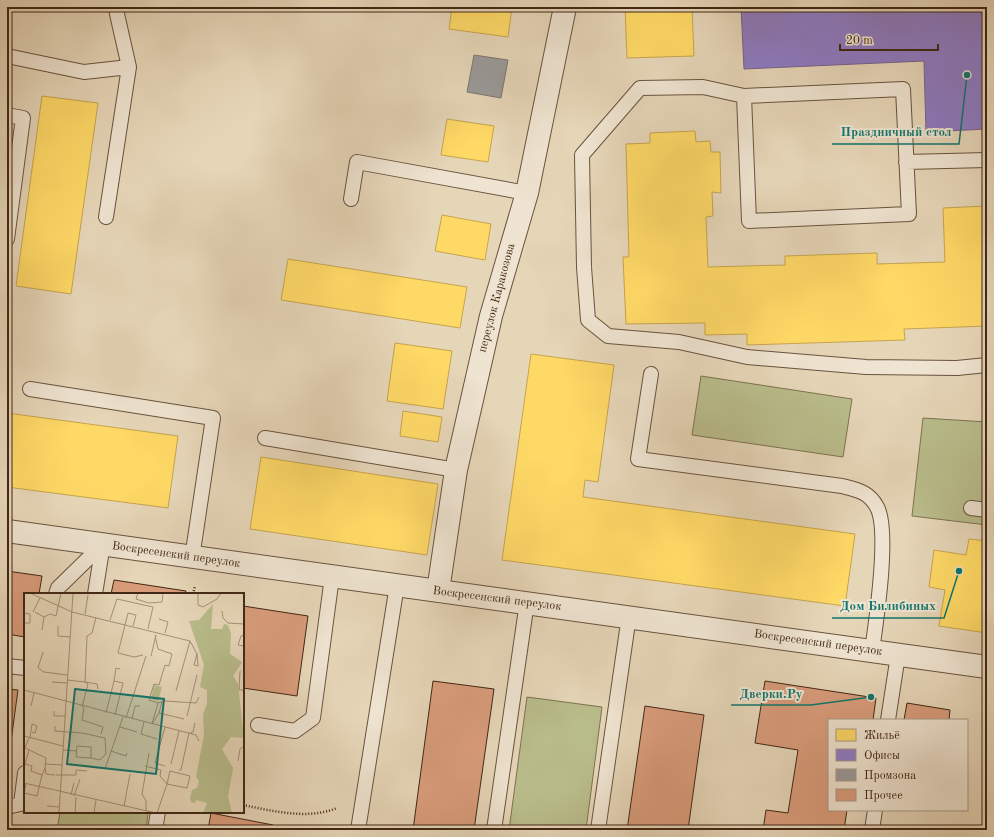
<svg xmlns="http://www.w3.org/2000/svg" width="994" height="837" font-family="'Old Standard TT',serif">
<style>
.green{fill:#b9bc8b;stroke:#7d7250}
.homes{fill:#ffd966;stroke:#c6a44e}
.offices{fill:#8e7cc3;stroke:#77628f}
.industry{fill:#999;stroke:#7f7771}
.building{fill:#d99c7b;stroke:#412715}
.lines{fill:none;stroke-linecap:round;stroke-linejoin:round}
.service-casing{stroke:#6a533e;stroke-width:16}
.minor-casing{stroke:#6a533e;stroke-width:24}
.path{stroke:#412715;stroke-width:2.5;stroke-dasharray:1 2;stroke-linecap:butt}
.service{stroke:#efe4d1;stroke-width:14}
.minor{stroke:#efe4d1;stroke-width:22}
.labels{text-anchor:middle;dominant-baseline:central;stroke-width:4;stroke-linejoin:round;paint-order:stroke}
.street-label{font-size:12px;fill:#412715;stroke:#efe4d1}
.inset-road{fill:none;stroke:#a49077;stroke-width:1}
.view{fill:#0f766e;fill-opacity:0.15;stroke:#0f766e;stroke-width:2}
.inset-edge{fill:none;stroke:#412715;stroke-width:2}
.leader{fill:none;stroke:#0f766e;stroke-width:1.5}
.callout-dot{fill:#0f766e;stroke:#efe4d1;stroke-width:1.5}
.callout-label{font-size:13px;text-anchor:middle;font-weight:bold;fill:#0f766e;stroke:#efe4d1;stroke-width:4;stroke-linejoin:round;paint-order:stroke}
</style>
<rect width="100%" height="100%" fill="#e6d6b8"/>
<filter id="stains"><feTurbulence type="fractalNoise" baseFrequency=".005" numOctaves="4"/><feColorMatrix values="0 0 0 0 .2 0 0 0 0 .09 0 0 0 0 .02 0 0 0 .5 -.17"/></filter>
<radialGradient id="worn" r=".72"><stop offset=".6" stop-color="#630" stop-opacity="0"/><stop offset="1" stop-color="#630" stop-opacity=".3"/></radialGradient>
<path class="green" d="M 701,376 L 852,399 L 843,457 L 692,435 Z
M 923,418 L 987,422 L 987,525 L 912,516 Z
M 527,697 L 602,707 L 586,830 L 509,830 Z
M 60,812 L 140,812 L 148,813 L 146,830 L 57,830 Z"/>
<path class="homes" d="M 309,7 L 344,7 L 344,11 L 308,9 Z
M 452,7 L 512,7 L 508,37 L 449,29 Z
M 625,7 L 692,7 L 694,56 L 627,58 Z
M 42,96 L 98,103 L 71,294 L 16,286 Z
M 447,119 L 494,126 L 488,162 L 441,155 Z
M 695,131 L 696,142 L 710,141 L 711,152 L 720,152 L 721,193 L 712,192 L 713,216 L 706,217 L 708,267 L 785,265 L 785,256 L 877,253 L 877,264 L 945,262 L 943,208 L 987,206 L 987,326 L 904,329 L 905,340 L 747,345 L 747,334 L 705,335 L 705,323 L 626,324 L 623,257 L 629,257 L 626,144 L 650,143 L 650,133 Z
M 442,215 L 491,224 L 485,260 L 435,251 Z
M 288,259 L 467,287 L 460,328 L 281,300 Z
M 395,343 L 452,351 L 443,409 L 387,401 Z
M 531,354 L 614,365 L 598,482 L 585,480 L 583,497 L 855,534 L 845,606 L 502,560 Z
M 403,411 L 442,417 L 438,442 L 400,436 Z
M 7,413 L 178,436 L 168,508 L 7,487 Z
M 261,457 L 438,484 L 427,555 L 250,529 Z
M 969,539 L 987,541 L 987,633 L 939,626 L 945,590 L 929,587 L 934,550 L 966,555 Z"/>
<path class="offices" d="M 741,7 L 987,7 L 987,129 L 926,132 L 924,61 L 744,69 Z"/>
<path class="industry" d="M 474,55 L 508,60 L 501,98 L 467,92 Z"/>
<path class="building" d="M 7,571 L 42,576 L 39,594 L 25,594 L 25,637 L 7,634 Z
M 114,580 L 186,591 L 185,594 L 111,594 Z
M 243,606 L 308,616 L 297,696 L 243,688 Z
M 433,681 L 494,689 L 474,830 L 413,830 Z
M 765,681 L 876,698 L 873,720 L 829,720 L 829,810 L 847,810 L 844,830 L 763,830 L 766,810 L 788,813 L 798,750 L 755,743 Z
M 7,689 L 18,690 L 7,770 Z
M 907,703 L 950,710 L 949,720 L 904,720 Z
M 645,706 L 704,715 L 688,830 L 627,830 Z
M 211,813 L 273,825 L 272,830 L 208,830 Z
M 987,820 L 987,830 L 984,830 L 984,821 Z"/>
<g class="lines">
<g class="service-casing">
<path id="service" d="M 7,56 L 84,72 L 129,67
M 903,89 L 909,214 L 749,221 L 744,96 Z
M 744,96 L 703,87 L 640,88 L 582,155 L 584,267 L 588,320 L 608,336 L 679,342 L 747,357 L 866,367 L 957,368 L 987,365
M 7,115 L 23,118 L 7,239
M 906,162 L 987,160
M 351,199 L 357,162 L 527,193
M 106,217 L 129,67 L 117,14 L 118,7
M 651,374 L 638,459 L 842,486 C 858,490 869,492 877,507 C 890,531 876,622 872,651
M 30,389 L 213,418 L 192,558
M 265,438 L 456,470
M 971,508 L 987,510
M 56,594 L 58,588 L 103,544
M 95,594 L 103,544
M 7,666 L 25,668
M 888,720 L 898,655
M 258,725 L 295,731 L 313,718 L 332,577
M 21,804 L 25,773
M 7,807 L 25,803
M 155,830 L 158,812
M 358,830 L 397,585
M 494,830 L 527,602
M 598,830 L 629,616
M 872,830 L 875,810"/>
</g>
<g class="minor-casing">
<path id="minor" d="M 7,531 L 987,667
M 438,591 L 456,470 L 491,316 L 527,193 L 565,7"/>
</g>
<path class="path" d="M 193,594 L 195,586
M 243,805 C 273,811 308,820 337,808"/>
<use href="#service" class="service"/>
<use href="#minor" class="minor"/>
</g>
<g class="labels">
<g class="street-label">
<text transform="translate(497 298) rotate(-75)">переулок Каракозова</text>
<text transform="translate(176 555) rotate(8)">Воскресенский переулок</text>
<text transform="translate(497 599) rotate(7)">Воскресенский переулок</text>
<text transform="translate(818 643) rotate(8)">Воскресенский переулок</text>
</g>
</g>
<g transform="translate(24 593)">
<rect width="220" height="220" fill="#e6d6b8"/>
<path d="M 189,11 L 187,36 L 198,36 L 200,31 L 204,32 L 207,40 L 206,61 L 218,69 L 209,83 L 214,91 L 220,145 L 207,144 L 198,156 L 209,175 L 204,204 L 208,220 L 179,220 L 183,210 L 172,207 L 171,210 L 167,209 L 166,205 L 168,197 L 173,195 L 175,188 L 172,184 L 180,142 L 179,121 L 183,111 L 183,97 L 176,94 L 180,72 L 165,28 L 175,27 ZM 130,92 L 138,94 L 134,108 L 127,106 Z" fill="#b9bc8b"/>
<path class="inset-road" d="M 6,0 L 48,19M 114,0 L 112,6 L 125,10 L 138,9 L 139,0M 174,0 L 174,12 L 179,14 L 193,6 L 197,0M 198,18 L 199,25 L 204,30 L 220,31M 9,19 L 16,5M 11,19 L 20,24 L 18,37M 48,19 L 166,48 L 152,98M 0,20 L 6,21 L 6,30 L 0,30M 61,21 L 64,2M 20,24 L 26,21 L 32,23 L 37,0M 135,26 L 144,29 L 141,40M 86,27 L 93,6 L 129,14 L 124,36M 34,33 L 34,43 L 46,44M 109,33 L 112,22 L 104,20 L 94,60 L 110,64 L 119,62M 220,42 L 217,43 L 214,52 L 220,53M 166,48 L 173,61 L 174,73 L 170,72 L 173,61M 19,59 L 14,75 L 20,79 L 43,82M 127,63 L 132,42M 216,78 L 215,97 L 220,97M 43,87 L 61,89 L 63,43 L 68,40 L 72,24M 90,88 L 92,75 L 96,76M 28,89 L 43,90M 0,97 L 172,142 L 175,148M 134,110 L 141,108 L 172,110 L 175,104M 7,113 L 10,100M 58,114 L 64,91 L 61,89 L 73,91 L 74,96M 60,114 L 58,127 L 79,134 L 77,141M 30,118 L 30,123 L 41,123M 82,120 L 90,88 L 99,90 L 91,122M 135,120 L 138,108M 163,123 L 173,82M 102,125 L 122,63M 108,126 L 111,113 L 116,113M 120,129 L 117,141 L 133,146M 128,131 L 134,110 L 125,107 L 130,91 L 135,92 L 141,72 L 145,73 L 148,61 L 134,56 L 131,42M 128,131 L 135,120 L 160,126M 31,133 L 31,138 L 58,140 L 81,145 L 82,161 L 76,167 L 67,165M 96,134 L 113,139M 166,140 L 169,139 L 171,130M 0,143 L 39,153M 5,145 L 1,155 L 22,165 L 21,175M 6,145 L 8,131 L 13,133 L 11,140 L 8,139M 53,153 L 67,154 L 67,165 L 52,164 ZM 5,157 L 1,171 L 8,173 L 7,178 L 18,182 L 21,175 L 22,181 L 31,182M 39,157 L 53,158M 87,158 L 102,163 L 103,160M 214,168 L 216,156 L 220,153M 21,171 L 38,172M 147,171 L 155,138M 121,173 L 137,177 L 136,183 L 143,191M 141,173 L 131,170 L 141,134M 81,176 L 99,124M 155,177 L 157,177 L 165,140M 32,182 L 52,182 L 52,177 L 63,178M 0,190 L 132,220M 2,191 L 0,200 L 13,203 L 18,182M 47,202 L 50,190M 50,203 L 56,186M 23,213 L 35,214M 100,213 L 106,181M 122,218 L 122,208 L 118,201 L 125,160M 35,220 L 49,0M 51,220 L 52,204M 70,220 L 72,207M 133,220 L 143,191 L 163,195 L 166,183 L 146,178 L 143,191"/>
<path class="view" d="M 51,96 L 140,106 L 132,181 L 43,171 Z"/>
<rect width="220" height="220" class="inset-edge"/>
</g>
<path class="leader" d="M967 75L959 144H832M959 571L944 618H832M871 697L811 705H731"/>
<g class="callout-dot">
<circle cx="967" cy="75" r="4"/>
<circle cx="959" cy="571" r="4"/>
<circle cx="871" cy="697" r="4"/>
</g>
<g class="callout-label">
<text x="896" y="136">Праздничный стол</text>
<text x="888" y="610">Дом Билибиных</text>
<text x="771" y="698">Дверки.Ру</text>
</g>
<rect width="994" height="837" fill="none" stroke="#e6d6b8" stroke-width="24"/>
<rect x="8" y="8" width="978" height="821" fill="none" stroke="#412715" stroke-width="2"/>
<rect x="12" y="12" width="970" height="813" fill="none" stroke="#412715"/>
<rect x="828" y="719" width="140" height="92" fill="#efe4d1" stroke="#a99886"/>
<rect x="836" y="729" width="20" height="12" fill="#ffd966" stroke="#a99886"/>
<text x="864" y="739" font-size="12" fill="#412715">Жильё</text>
<rect x="836" y="749" width="20" height="12" fill="#8e7cc3" stroke="#a99886"/>
<text x="864" y="759" font-size="12" fill="#412715">Офисы</text>
<rect x="836" y="769" width="20" height="12" fill="#999999" stroke="#a99886"/>
<text x="864" y="779" font-size="12" fill="#412715">Промзона</text>
<rect x="836" y="789" width="20" height="12" fill="#d99c7b" stroke="#a99886"/>
<text x="864" y="799" font-size="12" fill="#412715">Прочее</text>
<path d="M840 44v6h98v-6" fill="none" stroke="#412715" stroke-width="2"/>
<text x="846" y="44" font-size="12" fill="#412715" stroke="#efe4d1" stroke-width="3" paint-order="stroke">20 m</text>
<rect width="100%" height="100%" filter="url(#stains)"/>
<rect width="100%" height="100%" fill="url(#worn)"/>
</svg>
